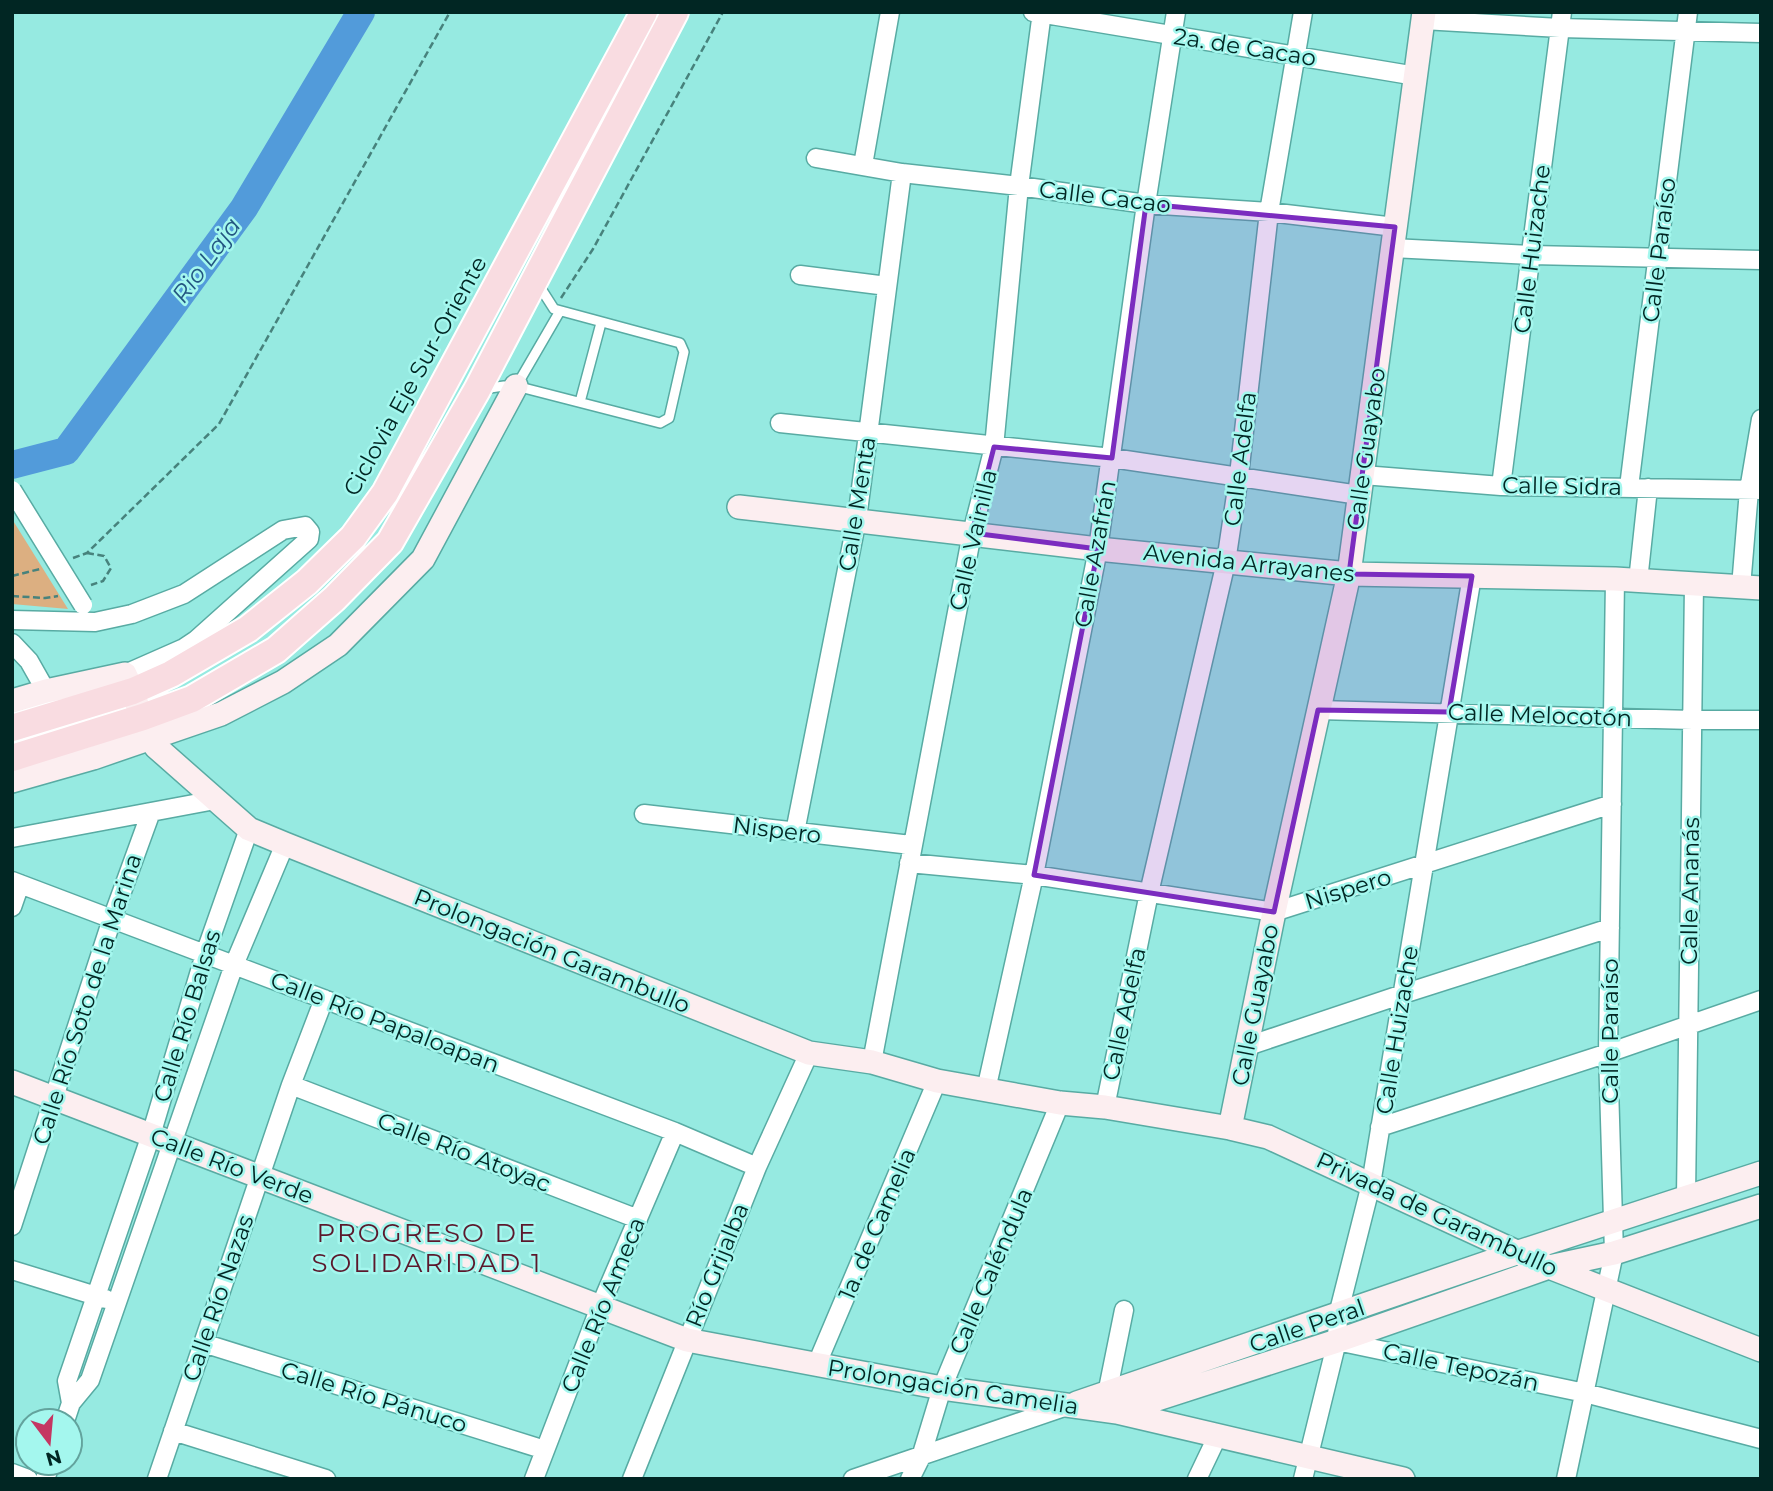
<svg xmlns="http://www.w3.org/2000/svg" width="1773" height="1491" font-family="Montserrat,sans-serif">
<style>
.green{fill:#dcaf81}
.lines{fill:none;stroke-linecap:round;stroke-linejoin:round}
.river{stroke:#529bda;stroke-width:28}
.lane-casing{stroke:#58aba3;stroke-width:12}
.street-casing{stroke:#58aba3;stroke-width:21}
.secondary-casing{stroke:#58aba3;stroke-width:26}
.primary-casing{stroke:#fff;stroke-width:30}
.path{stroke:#47827c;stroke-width:2.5;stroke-dasharray:7 3.5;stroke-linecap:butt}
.lane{stroke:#fff;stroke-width:9}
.street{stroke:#fff;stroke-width:18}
.secondary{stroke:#fceef0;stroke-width:23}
.primary{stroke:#f9dce1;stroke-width:26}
.street-bridge-casing{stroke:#58aba3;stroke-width:21;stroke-linecap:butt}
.street-bridge{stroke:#fff;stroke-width:18}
.marked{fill:#7b2cbf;fill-opacity:0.2;stroke:#7b2cbf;stroke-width:5;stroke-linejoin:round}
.labels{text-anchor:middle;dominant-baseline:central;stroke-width:5;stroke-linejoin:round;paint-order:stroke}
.street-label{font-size:23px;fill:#012623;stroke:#a4f7ee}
.water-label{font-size:24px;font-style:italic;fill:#235682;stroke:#a4f7ee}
.quarter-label{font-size:26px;letter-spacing:2px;fill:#5c182c;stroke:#a4f7ee}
</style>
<rect width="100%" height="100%" fill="#96eae1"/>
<path class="green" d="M 12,519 L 68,609 L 12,604 Z"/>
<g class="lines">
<path class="river" d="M 12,465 L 66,451 L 244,208 L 361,12"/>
<g class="lane-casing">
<path id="lane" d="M 517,385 L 560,311
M 483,389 L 504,386 L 516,386 L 660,423 L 669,418 L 684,352 L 680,343 L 554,309 L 538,284
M 580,402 L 601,323"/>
</g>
<g class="street-casing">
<path id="street" d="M 1033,12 L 1416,76
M 1423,20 L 1560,28 L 1761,33
M 816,158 L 902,173 L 1019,186 L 1146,204 L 1269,212 L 1395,227
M 863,165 L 890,12
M 1392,248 L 1531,255 L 1761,260
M 800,275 L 887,286
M 780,423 L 1112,458 L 1359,495
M 1363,475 L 1501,486 L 1761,490
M 1501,486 L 1562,12
M 1629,487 L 1688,12
M 1638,581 L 1648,488
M 1741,587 L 1749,490 L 1761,419
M 12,620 L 95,622 L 132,614 L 184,594 L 283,530 L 305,526 L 310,532 L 309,539 L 196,640 L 184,648 L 125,674
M 12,643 L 29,661 L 46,691
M 1318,710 L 1693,720 L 1761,720
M 644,814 L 911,845
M 795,832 L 857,519 L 902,173
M 12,838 L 215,800
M 909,863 L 1034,875 L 1274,912 L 1612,804
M 12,881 L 675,1132 L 757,1167
M 12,907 L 20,884
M 1248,1046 L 1403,994 L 1610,928
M 872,1062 L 972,533 L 994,447 L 1019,186 L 1042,12
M 291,1085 L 638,1219
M 986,1090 L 1034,875 L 1098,549 L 1146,204 L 1176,12
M 1105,1107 L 1149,893 L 1226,562 L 1239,475 L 1269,212 L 1303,12
M 1380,1127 L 1608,1053 L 1761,1000
M 1686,1197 L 1694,584
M 12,1226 L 112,919 L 151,812
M 12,1270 L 106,1299
M 1337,1341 L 1585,1393 L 1761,1439
M 203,1343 L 545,1450
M 816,1366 L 937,1081
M 1107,1394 L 1124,1310
M 71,1403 L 67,1381 L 151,1135 L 205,954 L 249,829
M 65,1421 L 71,1403 L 90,1380 L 234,965 L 285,844
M 173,1431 L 326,1479
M 12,1473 L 28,1479
M 45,1479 L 51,1463
M 157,1479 L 291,1085 L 324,999
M 534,1479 L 600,1307 L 675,1132
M 632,1479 L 757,1167 L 809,1053
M 853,1479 L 1067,1406
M 910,1479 L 921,1457 L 942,1388 L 1060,1103
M 1197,1479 L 1218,1435
M 1303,1479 L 1337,1341 L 1338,1315 L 1371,1184 L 1472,576
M 1566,1479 L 1614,1253 L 1608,1053 L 1615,579"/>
</g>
<g class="secondary-casing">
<path id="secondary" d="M 739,507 L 1098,549 L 1349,574 L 1615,579 L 1761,588
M 12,701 L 46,691 L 125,674 C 137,697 141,726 156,747 L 249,829 L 285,844 L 809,1053 L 872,1062 L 937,1081 L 1060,1103 L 1105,1107 L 1230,1128 L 1268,1137 L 1549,1267 L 1761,1350
M 12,781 L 93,758 L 221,714 L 283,682 L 338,645 L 423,559 L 516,386
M 12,1082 L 687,1340 L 942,1388 L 1117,1412 L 1403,1479
M 1230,1128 L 1274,912 L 1349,574 L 1424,12
M 1077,1403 L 1519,1252 L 1761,1173
M 1117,1412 L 1337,1341 L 1549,1267 L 1614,1253 L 1761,1206"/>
</g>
<g class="primary-casing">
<path id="primary" d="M 12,728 L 133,691 L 171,674 L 248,629 L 307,582 L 353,537 L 385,493 L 644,12
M 12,758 L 143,717 L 192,699 L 276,650 L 334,599 L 390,542 L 477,390 L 675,12"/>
</g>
<path class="path" d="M 561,298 L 593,249 L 723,12
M 87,553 L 104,556 L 111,568 L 103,581 L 91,585
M 73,558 L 87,553 L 219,424 L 450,12
M 12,576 L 40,569
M 12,596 L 45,598 L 58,596"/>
<use href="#lane" class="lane"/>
<use href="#street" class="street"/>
<use href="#secondary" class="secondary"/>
<use href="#primary" class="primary"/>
<g class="street-bridge-casing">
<path id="street-bridge" d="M 12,490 L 83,605"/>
</g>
<use href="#street-bridge" class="street-bridge"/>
</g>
<path class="marked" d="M 1146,204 L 1395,227 L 1349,574 L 1472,576 L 1449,712 L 1318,710 L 1274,912 L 1034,875 L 1098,549 L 972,533 L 994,447 L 1112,458 Z"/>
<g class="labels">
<g class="street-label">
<text transform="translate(1245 47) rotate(9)">2a. de Cacao</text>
<text transform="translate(1105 197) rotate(7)">Calle Cacao</text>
<text transform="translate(1532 249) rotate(-83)">Calle Huizache</text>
<text transform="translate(1659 250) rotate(-83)">Calle Paraíso</text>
<text transform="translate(415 376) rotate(-61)">Ciclovia Eje Sur-Oriente</text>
<text transform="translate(1366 449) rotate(-82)">Calle Guayabo</text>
<text transform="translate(1240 459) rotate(-83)">Calle Adelfa</text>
<text transform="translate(1562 486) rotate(1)">Calle Sidra</text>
<text transform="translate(857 504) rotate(-81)">Calle Menta</text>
<text transform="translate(973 540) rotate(-77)">Calle Vainilla</text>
<text transform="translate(1095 554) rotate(-80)">Calle Azafrán</text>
<text transform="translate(1249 563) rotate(6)">Avenida Arrayanes</text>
<text transform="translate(1540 715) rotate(2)">Calle Melocotón</text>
<text transform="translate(777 830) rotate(7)">Nispero</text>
<text transform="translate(1348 889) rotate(-17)">Nispero</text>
<text transform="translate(1690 891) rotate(-89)">Calle Ananás</text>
<text transform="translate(552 951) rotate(22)">Prolongación Garambullo</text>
<text transform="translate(87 999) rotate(-72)">Calle Río Soto de la Marina</text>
<text transform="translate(1255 1005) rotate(-79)">Calle Guayabo</text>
<text transform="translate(1124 1014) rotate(-78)">Calle Adelfa</text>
<text transform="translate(187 1016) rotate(-73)">Calle Río Balsas</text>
<text transform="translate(385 1022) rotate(21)">Calle Río Papaloapan</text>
<text transform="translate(1397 1030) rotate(-81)">Calle Huizache</text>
<text transform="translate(1610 1031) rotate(-90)">Calle Paraíso</text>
<text transform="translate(464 1152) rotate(21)">Calle Río Atoyac</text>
<text transform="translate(232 1166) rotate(21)">Calle Río Verde</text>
<text transform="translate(1437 1214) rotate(25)">Privada de Garambullo</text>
<text transform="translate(877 1224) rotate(-67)">1a. de Camelia</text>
<text transform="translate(717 1265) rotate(-68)">Río Grijalba</text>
<text transform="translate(991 1271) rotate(-67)">Calle Caléndula</text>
<text transform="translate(218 1298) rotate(-71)">Calle Río Nazas</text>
<text transform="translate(603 1305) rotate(-68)">Calle Río Ameca</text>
<text transform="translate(1307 1326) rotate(-19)">Calle Peral</text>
<text transform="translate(1461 1367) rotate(12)">Calle Tepozán</text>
<text transform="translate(953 1387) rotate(9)">Prolongación Camelia</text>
<text transform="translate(374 1397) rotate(17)">Calle Río Pánuco</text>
</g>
<g class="water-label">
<text transform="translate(206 260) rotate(-54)">Rio Laja</text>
</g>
<g class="quarter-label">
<text x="427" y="1233">PROGRESO DE<tspan x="427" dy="30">SOLIDARIDAD 1</tspan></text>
</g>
</g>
<rect width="1773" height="1491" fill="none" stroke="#012623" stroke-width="28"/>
<g transform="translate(49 1442) rotate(164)"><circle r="33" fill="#a4f7ee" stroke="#63a39d" stroke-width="2"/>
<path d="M0-5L12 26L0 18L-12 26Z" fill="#c53662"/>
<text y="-10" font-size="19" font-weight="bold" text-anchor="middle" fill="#012623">N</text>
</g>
</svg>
